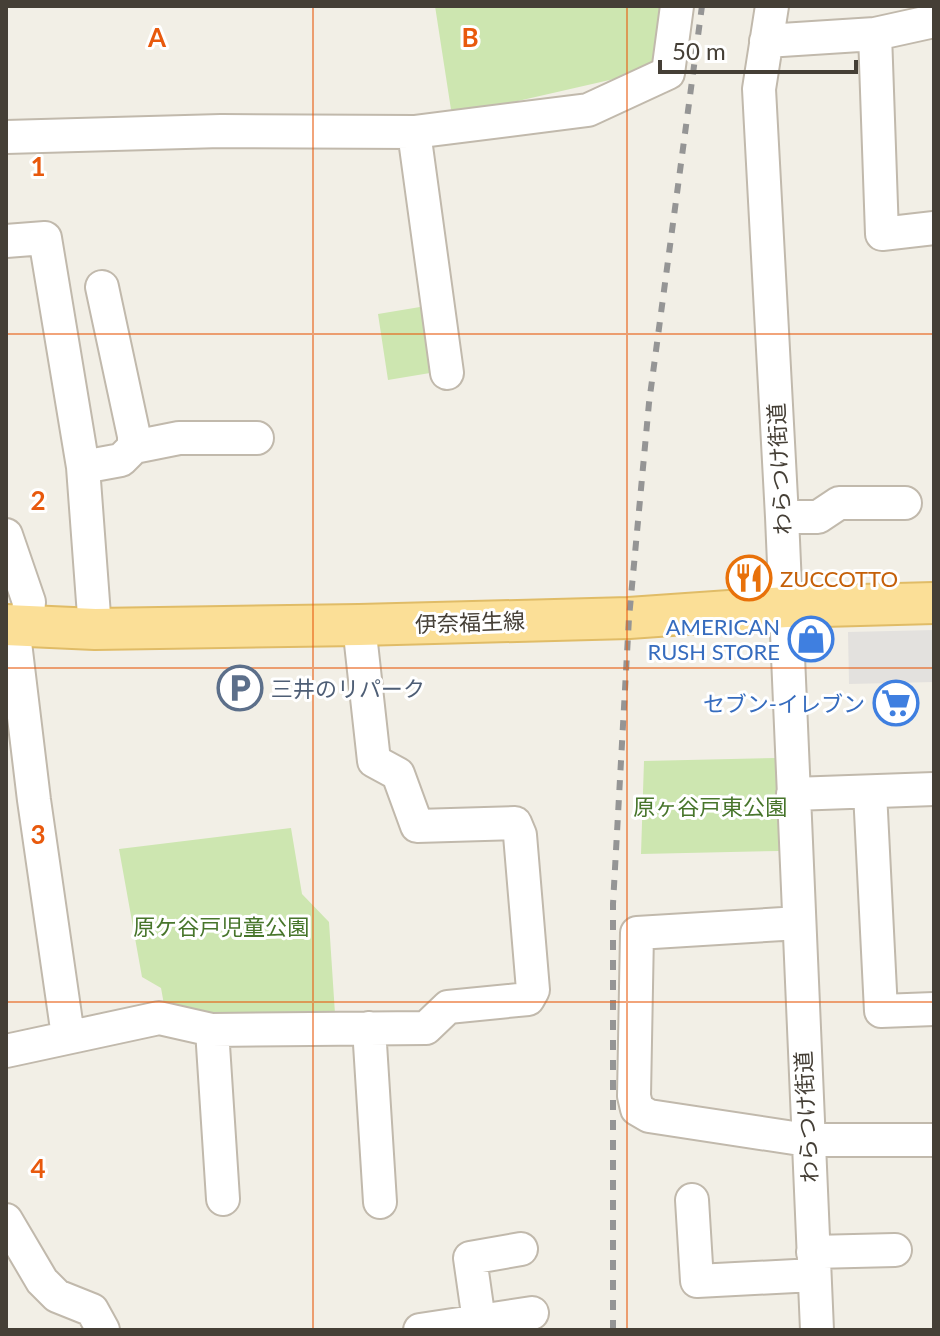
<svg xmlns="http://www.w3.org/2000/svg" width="940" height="1336" font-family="Lato,'Noto Sans JP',sans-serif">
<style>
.green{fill:#cde6b0}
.parking{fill:#e3e1de}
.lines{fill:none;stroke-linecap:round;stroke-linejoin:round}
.minor-casing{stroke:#c1b9ac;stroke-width:36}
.major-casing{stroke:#e0bc67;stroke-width:44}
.minor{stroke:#fff;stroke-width:32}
.major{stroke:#fbdf97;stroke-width:40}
.rail{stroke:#959595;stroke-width:6;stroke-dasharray:10 10;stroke-linecap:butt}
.grid{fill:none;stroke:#e8590c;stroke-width:2;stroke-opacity:0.55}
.labels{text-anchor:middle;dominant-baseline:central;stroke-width:6;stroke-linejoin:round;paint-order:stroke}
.street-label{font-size:22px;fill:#453f36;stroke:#fff}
.food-label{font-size:22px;fill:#c56008;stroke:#fff;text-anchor:start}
.shop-label{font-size:22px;fill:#366cbe;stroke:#fff;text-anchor:end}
.service-label{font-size:22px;fill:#4e5e75;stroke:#fff;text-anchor:start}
.park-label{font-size:22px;fill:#47752b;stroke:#fff}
.grid-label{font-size:26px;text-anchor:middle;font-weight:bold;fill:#e8590c;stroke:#fff;stroke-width:6;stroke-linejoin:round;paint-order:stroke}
</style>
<rect width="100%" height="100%" fill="#f2efe6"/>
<path class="green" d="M 435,6 L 664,6 L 656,62 L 649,71 L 452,116 Z
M 426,306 L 436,372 L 388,380 L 378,314 Z
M 776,758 L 779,851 L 641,854 L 644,761 Z
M 291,828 L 302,894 L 329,922 L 335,1014 L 198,1019 L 165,1010 L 161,988 L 142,977 L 119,849 Z"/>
<path class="parking" d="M 934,630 L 934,682 L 849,684 L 848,632 Z"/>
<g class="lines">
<g class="minor-casing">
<path id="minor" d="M 772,6 L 759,89 L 782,517 L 817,1330
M 875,34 L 882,234 L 934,228
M 766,41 L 875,34 L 934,21
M 414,132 L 447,373
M 6,137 L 221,131 L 414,132 L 588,110 L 668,73 L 677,6
M 6,241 L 45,238 L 83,467 L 95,629
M 134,447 L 179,438 L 257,438
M 83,467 L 121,460 L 134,447 L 134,436 L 102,287
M 782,517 L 818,517 L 839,503 L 905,503
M 6,535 L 29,602 L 27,626
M 13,626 L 34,800 L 68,1036
M 870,792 L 881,1011 L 934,1009
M 793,794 L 934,789
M 799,923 L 637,933 L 634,1096 L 637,1109 L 649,1116 L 807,1140 L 934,1140
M 369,1028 L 380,1202
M 212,1030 L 223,1199
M 6,1051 L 159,1018 L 212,1030 L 426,1028 L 448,1007 L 528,999 L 533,990 L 520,835 L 515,823 L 417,826 L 398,774 L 374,761 L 359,625
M 692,1200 L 697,1281 L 814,1275
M 6,1220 L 42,1281 L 57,1296 L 92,1310 L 103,1330
M 813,1252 L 895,1250
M 479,1321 L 470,1258 L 521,1249
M 420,1330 L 532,1313"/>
</g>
<g class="major-casing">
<path id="major" d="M 6,625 L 95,629 L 359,625 L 629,618 L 786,607 L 934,603"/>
</g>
<use href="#minor" class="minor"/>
<use href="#major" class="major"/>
<path class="rail" d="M 613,1330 L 613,904 L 629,618 L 649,403 L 702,6"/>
</g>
<path class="grid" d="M 313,6 L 313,1330M 627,6 L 627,1330M 6,334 L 934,334M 6,668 L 934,668M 6,1002 L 934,1002"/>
<defs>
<g id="restaurant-ring" transform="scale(2.3)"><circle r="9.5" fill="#fff" stroke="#e8710a" stroke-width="1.5"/><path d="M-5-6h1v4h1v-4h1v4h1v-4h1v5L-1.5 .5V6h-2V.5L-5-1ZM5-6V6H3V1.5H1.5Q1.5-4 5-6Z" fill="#e8710a"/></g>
<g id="shop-ring" transform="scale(2.3)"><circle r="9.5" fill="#fff" stroke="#3f7fe0" stroke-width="1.5"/><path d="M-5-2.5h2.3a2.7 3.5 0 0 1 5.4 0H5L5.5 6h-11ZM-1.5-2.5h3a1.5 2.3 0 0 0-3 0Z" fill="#3f7fe0"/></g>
<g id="parking-ring" transform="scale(2.3)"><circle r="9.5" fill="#fff" stroke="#5c6f8a" stroke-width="1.5"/><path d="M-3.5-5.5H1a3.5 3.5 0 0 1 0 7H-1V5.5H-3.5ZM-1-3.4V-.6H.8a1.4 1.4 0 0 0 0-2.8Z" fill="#5c6f8a"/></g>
<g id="supermarket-ring" transform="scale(2.3)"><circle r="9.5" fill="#fff" stroke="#3f7fe0" stroke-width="1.5"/><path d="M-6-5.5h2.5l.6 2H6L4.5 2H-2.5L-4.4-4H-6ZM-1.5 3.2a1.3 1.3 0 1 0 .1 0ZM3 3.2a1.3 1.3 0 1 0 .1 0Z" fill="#3f7fe0"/></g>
</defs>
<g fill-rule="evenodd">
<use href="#restaurant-ring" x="749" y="578"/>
<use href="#shop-ring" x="811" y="639"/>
<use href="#parking-ring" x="240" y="688"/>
<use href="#supermarket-ring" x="896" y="703"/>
</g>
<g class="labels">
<g class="street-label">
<text transform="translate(779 469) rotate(-93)">わらつけ街道</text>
<text transform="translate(470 622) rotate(-2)">伊奈福生線</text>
<text transform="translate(806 1117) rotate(-93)">わらつけ街道</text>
</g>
<g class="food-label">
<text x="780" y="578">ZUCCOTTO</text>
</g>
<g class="shop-label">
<text x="780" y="626">AMERICAN<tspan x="780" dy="25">RUSH STORE</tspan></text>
<text x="865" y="703">セブン-イレブン</text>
</g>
<g class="service-label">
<text x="271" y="688">三井のリパーク</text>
</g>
<g class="park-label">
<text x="710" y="806">原ヶ谷戸東公園</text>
<text x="221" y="926">原ケ谷戸児童公園</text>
</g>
</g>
<g class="grid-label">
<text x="157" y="47">A</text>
<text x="470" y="47">B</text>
<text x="38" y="176">1</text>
<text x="38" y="510">2</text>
<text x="38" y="844">3</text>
<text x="38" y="1178">4</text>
</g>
<rect width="940" height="1336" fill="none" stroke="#453f36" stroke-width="16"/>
<path d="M660 60v12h196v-12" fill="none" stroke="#453f36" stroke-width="4"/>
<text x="672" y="60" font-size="24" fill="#453f36" stroke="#ffffff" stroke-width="6" paint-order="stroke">50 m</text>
</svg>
